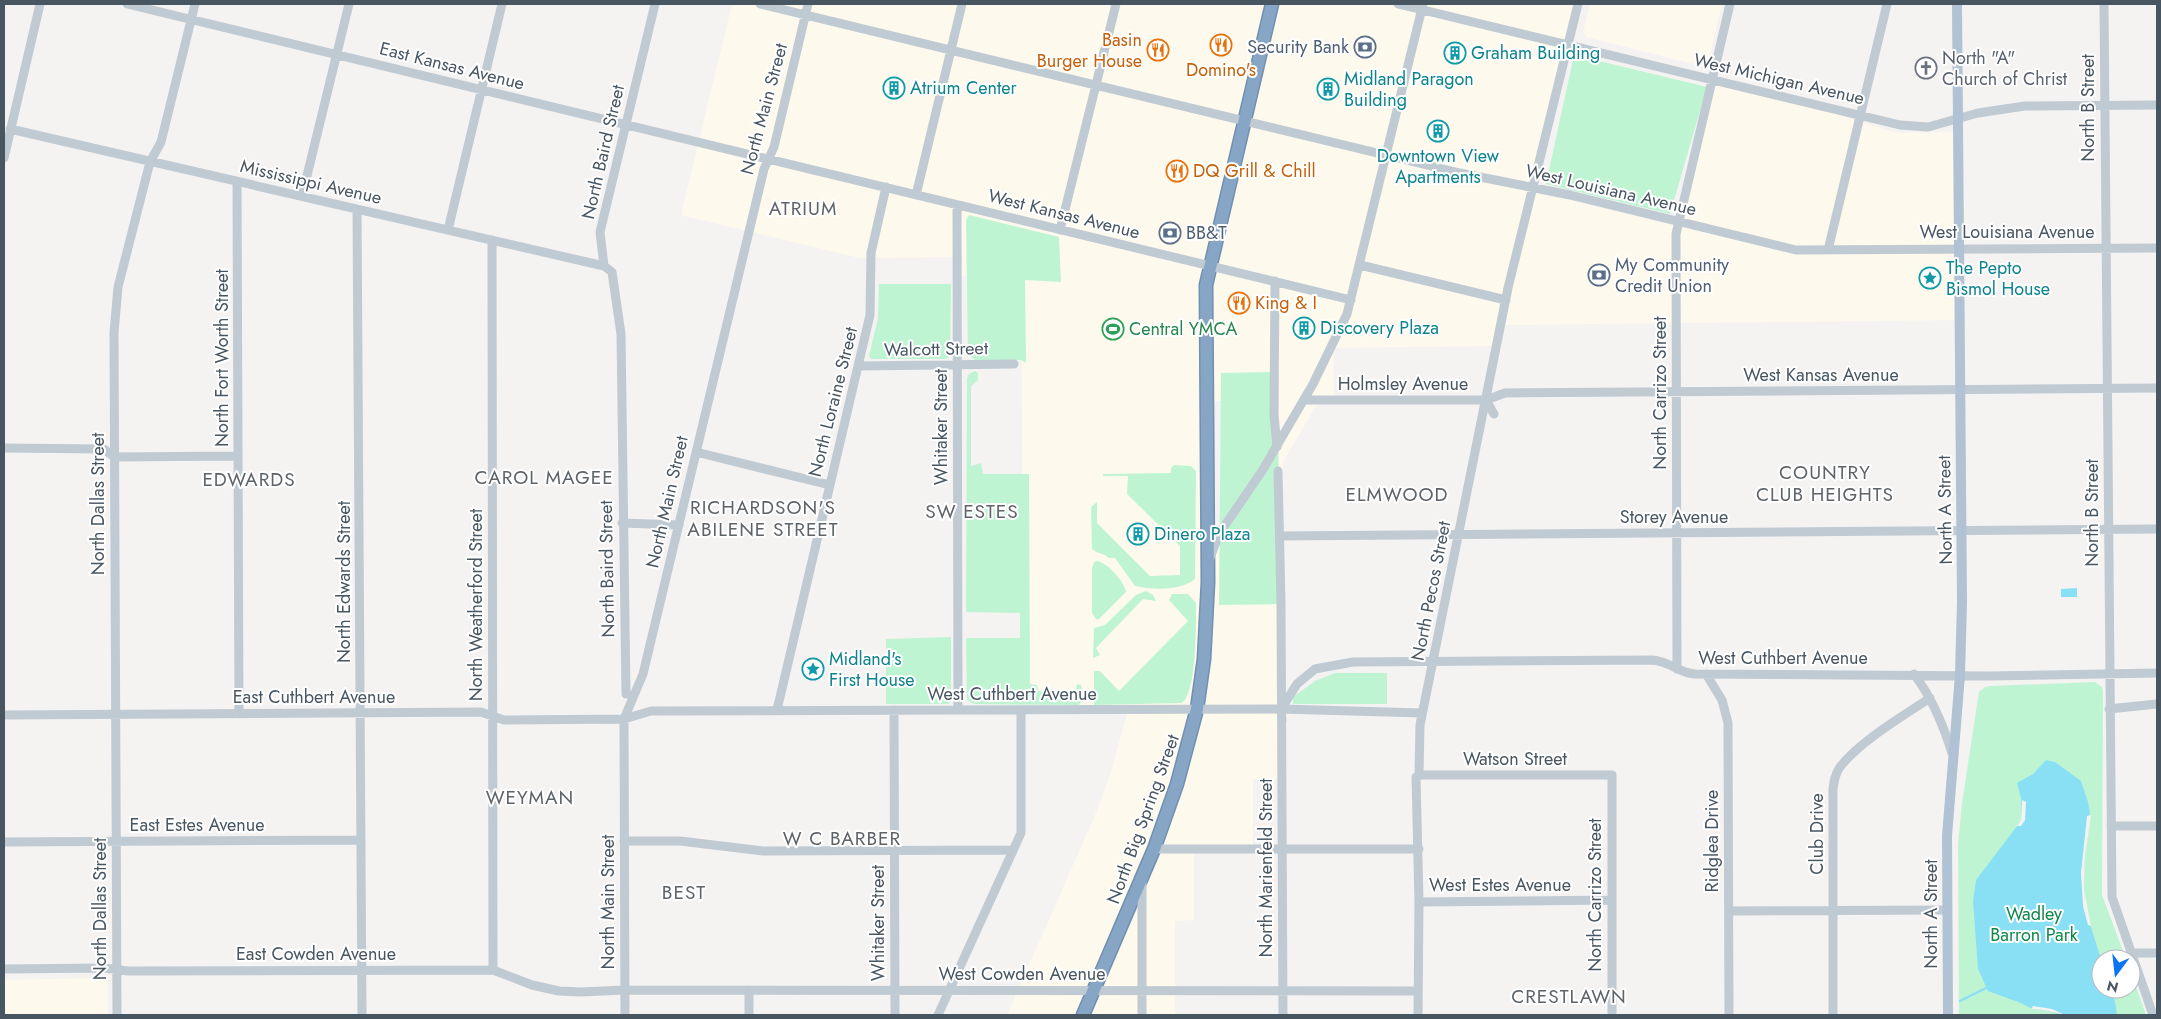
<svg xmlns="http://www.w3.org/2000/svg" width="2161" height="1019" font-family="Jost,sans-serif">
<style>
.commercial{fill:#fef9ed;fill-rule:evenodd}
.green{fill:#bff4d3}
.water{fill:#89e0f5}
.pier{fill:#f5f2f2}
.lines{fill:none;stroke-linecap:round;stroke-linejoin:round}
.stream{stroke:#89e0f5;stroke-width:2.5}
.highway-casing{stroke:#7290b1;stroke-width:15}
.minor{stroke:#bfcad3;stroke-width:9}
.major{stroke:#b0c2d3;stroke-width:10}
.highway{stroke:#87a6c5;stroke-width:12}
.labels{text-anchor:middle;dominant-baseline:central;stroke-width:4;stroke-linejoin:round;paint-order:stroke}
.food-label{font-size:18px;fill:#c56008;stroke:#fff;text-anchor:start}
.service-label{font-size:18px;fill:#4e5e75;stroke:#fff;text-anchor:start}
.culture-label{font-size:18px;fill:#0d838f;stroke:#fff;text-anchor:start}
.worship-label{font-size:18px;fill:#5b616d;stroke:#fff;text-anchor:start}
.street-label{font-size:18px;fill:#485662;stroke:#fff}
.leisure-label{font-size:18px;fill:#27864d;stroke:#fff;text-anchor:start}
.park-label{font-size:18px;fill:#0f874a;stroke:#fff}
.neighbourhood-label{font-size:19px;letter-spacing:1px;fill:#5e6368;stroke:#fff}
</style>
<rect width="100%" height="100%" fill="#f5f2f2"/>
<path class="commercial" d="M 732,4 L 1577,4 L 1532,191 L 1677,226 L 1712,81 L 1784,98 L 1897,133 L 1958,132 L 1964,320 L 1502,325 L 1497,346 L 1333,348 L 1334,398 L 1320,399 L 1283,462 L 1285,779 L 1253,779 L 1253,849 L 1194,850 L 1194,920 L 1175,921 L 1175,1015 L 1007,1015 L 1096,813 L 1111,772 L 1128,710 L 1024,710 L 1021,276 L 957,276 L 956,257 L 860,258 L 681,215 ZM 1206,401 L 1273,401 L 1217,536 L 1208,536 Z
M 1590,4 L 1722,4 L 1708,61 L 1701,66 L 1586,37 L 1583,32 Z
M 108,978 L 108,1015 L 4,1015 L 4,980 Z"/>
<path class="green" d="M 1574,55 L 1707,87 L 1670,214 L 1546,184 Z
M 969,215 L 1059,237 L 1061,282 L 1025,280 L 1026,363 L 1021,360 L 975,360 L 968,354 L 966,220 Z
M 879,284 L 951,284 L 950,357 L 945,359 L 871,359 L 869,356 L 878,318 Z
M 975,371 L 978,373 L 978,380 L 971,386 L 971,466 L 981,463 L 983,474 L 1029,474 L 1030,684 L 1037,685 L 1038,691 L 1076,690 L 1077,684 L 1081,685 L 1084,698 L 1079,705 L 974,704 L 967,700 L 966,638 L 1020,638 L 1020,613 L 966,612 L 967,378 L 969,374 Z
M 1277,372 L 1281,604 L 1219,605 L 1221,373 Z
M 1174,465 L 1191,466 L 1196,471 L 1195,579 C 1181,591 1152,590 1135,586 L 1115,558 L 1109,558 C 1104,553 1097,554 1092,549 L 1091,507 L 1097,502 L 1097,523 L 1150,576 L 1180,575 L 1180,546 L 1127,494 L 1128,476 L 1103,476 L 1103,474 L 1171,473 L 1171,468 Z
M 1097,561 C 1108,563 1124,581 1126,592 L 1099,619 L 1096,619 L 1092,613 L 1092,568 L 1094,562 Z
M 1146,591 L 1153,595 L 1156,601 L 1143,599 L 1096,648 L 1100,655 L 1093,658 L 1094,628 L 1105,625 L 1136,595 Z
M 1172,594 L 1188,594 L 1196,603 C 1196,623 1197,692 1182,703 L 1094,705 L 1094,671 L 1100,671 L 1119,691 L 1188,621 L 1169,600 Z
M 951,637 L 951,702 L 948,704 L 886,704 L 886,639 Z
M 1335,673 L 1387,673 L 1387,704 L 1293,704 L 1293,697 L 1315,681 Z
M 2095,682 L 2102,687 L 2103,692 L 2102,895 L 2126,959 L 2101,959 L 2101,989 L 2131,989 L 2131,972 L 2146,1015 L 1959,1015 L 1958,845 L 1962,803 L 1979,692 L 1985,687 L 1991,686 Z"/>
<path class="water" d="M 2077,588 L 2077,597 L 2061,597 L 2061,589 Z
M 2046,760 L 2055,762 L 2081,781 L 2088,802 L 2090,813 L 2085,857 L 2084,889 L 2090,924 L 2101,959 L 2101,989 L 2113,989 L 2117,1015 L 2061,1015 L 2045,1010 L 2032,1009 L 2021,1003 L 1988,991 L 1978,969 L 1973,901 L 1976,880 L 2021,821 L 2021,798 L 2017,783 L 2033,774 Z"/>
<path class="pier" d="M 2022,800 L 2026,802 L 2025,820 L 2021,826 L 2017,826 L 2021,820 Z
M 2091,815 L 2085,857 L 2084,889 L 2091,926 L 2088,925 L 2083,906 L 2081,873 L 2087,816 Z
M 2033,1006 L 2052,1009 L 2065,1015 L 2044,1010 L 2031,1009 Z"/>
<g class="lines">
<path class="stream" d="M 1960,1001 L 1986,988"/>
<g class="highway-casing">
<path id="highway" d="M 1083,1015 L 1154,849 L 1177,784 L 1197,709 L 1204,659 L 1208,582 L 1206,285 L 1272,4"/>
</g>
<path class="minor" d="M 127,4 L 1351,300
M 760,4 L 1460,173 L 1570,195 L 1796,250 L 2157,248
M 1398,4 L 1900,125 L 1928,127 L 1978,113 L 2025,106 L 2157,105
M 2104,4 L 2112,897 L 2153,1015
M 10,129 L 604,266
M 4,158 L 40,4
M 237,182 L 239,714
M 916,195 L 962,4
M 302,196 L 349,4
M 957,205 L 958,710
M 357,209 L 362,1015
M 448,230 L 502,4
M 1060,230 L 1116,4
M 492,240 L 493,970
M 1828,250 L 1887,4
M 1360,265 L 1506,300
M 1275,281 L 1274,415 L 1277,447
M 859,366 L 1014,364
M 1304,400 L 1486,400 L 1494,414
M 1486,400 L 1505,393 L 2157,388
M 4,448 L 104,449 L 114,457 L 238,456
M 696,452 L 830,485
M 1278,471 L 1281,603 L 1283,1015
M 622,523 L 679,525
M 1280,536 L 2157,529
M 1210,558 L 1219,534 L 1262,471 L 1313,384 L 1347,314 L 1423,4
M 1677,669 L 1676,234 L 1730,4
M 1706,674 L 1722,700 L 1728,723 L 1729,1015
M 1914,674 C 1932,698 1943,724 1952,753
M 626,694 L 621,334 L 612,272 L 604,266 L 600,232 L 655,4
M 2109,709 L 2157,704
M 777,710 L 870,315 L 871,253 L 886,187
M 894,710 L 895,1015
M 4,715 L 481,712 L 504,720 L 624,719 L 651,711 L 1281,709 L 1422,713
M 1282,721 L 1281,709 L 1297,684 L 1315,669 L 1353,662 L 1653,660 C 1671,662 1679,673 1695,674 L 1988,676 L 2157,673
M 1419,775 L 1612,775 L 1612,1015
M 2111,826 L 2157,826
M 624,841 L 680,841 L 763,851 L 1013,850
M 4,842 L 361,840
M 1154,849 L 1419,849
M 1142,883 L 1142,1015
M 1419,902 L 1612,900
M 1729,911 L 1947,910
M 2133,953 L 2157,953
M 4,969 L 104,968 L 128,971 L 493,970 L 532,985 L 559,991 L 581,992 L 625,990 L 1418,991
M 117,1015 L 114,333 L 118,287 L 150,162 L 161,142 L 195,4
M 625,1015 L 624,719 L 643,674 L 764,169 L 774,147 L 808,4
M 749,1015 L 749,990
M 938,1015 L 1021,833 L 1021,710
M 1418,1015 L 1419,902 L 1416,777 L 1419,775 L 1420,725 L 1508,288 L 1578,4
M 1833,1015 L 1833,789 C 1834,781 1835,774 1840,767 C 1859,742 1903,716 1930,698"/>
<path class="major" d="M 1948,1015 L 1947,836 L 1960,675 L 1962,602 L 1957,4"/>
<use href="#highway" class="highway"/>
</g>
<defs>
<g id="restaurant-ring" transform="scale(1.125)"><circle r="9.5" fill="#fff" stroke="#e8710a" stroke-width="1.5"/><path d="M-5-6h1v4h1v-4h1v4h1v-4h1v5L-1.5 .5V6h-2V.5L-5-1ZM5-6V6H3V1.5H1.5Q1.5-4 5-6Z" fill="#e8710a"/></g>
<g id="bank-ring" transform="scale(1.125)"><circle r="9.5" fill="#fff" stroke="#5c6f8a" stroke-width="1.5"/><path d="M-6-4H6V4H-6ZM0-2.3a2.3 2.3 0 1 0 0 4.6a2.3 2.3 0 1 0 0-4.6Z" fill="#5c6f8a"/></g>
<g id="building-ring" transform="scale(1.125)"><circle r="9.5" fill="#fff" stroke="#0f9aa8" stroke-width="1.5"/><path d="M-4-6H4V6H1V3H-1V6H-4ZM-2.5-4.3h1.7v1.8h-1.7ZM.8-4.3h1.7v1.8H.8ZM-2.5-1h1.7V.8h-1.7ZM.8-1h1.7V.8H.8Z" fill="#0f9aa8"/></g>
<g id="church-ring" transform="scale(1.125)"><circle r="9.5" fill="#fff" stroke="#6b7280" stroke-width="1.5"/><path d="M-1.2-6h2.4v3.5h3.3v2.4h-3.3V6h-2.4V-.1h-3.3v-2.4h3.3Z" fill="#6b7280"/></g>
<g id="sight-ring" transform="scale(1.125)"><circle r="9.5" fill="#fff" stroke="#0f9aa8" stroke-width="1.5"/><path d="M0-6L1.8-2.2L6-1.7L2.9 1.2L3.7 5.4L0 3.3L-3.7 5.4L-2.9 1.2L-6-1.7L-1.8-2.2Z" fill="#0f9aa8"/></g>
<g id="stadium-ring" transform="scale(1.125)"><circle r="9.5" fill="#fff" stroke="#2e9e5b" stroke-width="1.5"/><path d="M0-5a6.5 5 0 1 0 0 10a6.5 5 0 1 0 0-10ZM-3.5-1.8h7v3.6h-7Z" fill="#2e9e5b"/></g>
</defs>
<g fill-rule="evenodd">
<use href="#restaurant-ring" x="1221" y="45"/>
<use href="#bank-ring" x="1365" y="47"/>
<use href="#restaurant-ring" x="1158" y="50"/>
<use href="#building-ring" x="1455" y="53"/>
<use href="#church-ring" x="1926" y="68"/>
<use href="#building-ring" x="894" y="88"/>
<use href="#building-ring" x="1328" y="89"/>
<use href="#building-ring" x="1438" y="131"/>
<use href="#restaurant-ring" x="1177" y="171"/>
<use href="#bank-ring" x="1170" y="233"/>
<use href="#bank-ring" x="1599" y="275"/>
<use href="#sight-ring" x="1930" y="278"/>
<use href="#restaurant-ring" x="1239" y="303"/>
<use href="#building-ring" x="1304" y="328"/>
<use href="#stadium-ring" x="1113" y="329"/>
<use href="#building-ring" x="1138" y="534"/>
<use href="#sight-ring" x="813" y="669"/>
</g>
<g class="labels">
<g class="food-label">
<text x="1142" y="40" text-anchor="end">Basin<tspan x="1142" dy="21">Burger House</tspan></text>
<text x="1221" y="70" text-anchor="middle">Domino's</text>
<text x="1193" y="171">DQ Grill &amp; Chill</text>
<text x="1255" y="303">King &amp; I</text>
</g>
<g class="service-label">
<text x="1349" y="47" text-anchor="end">Security Bank</text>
<text x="1186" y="233">BB&amp;T</text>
<text x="1615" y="265">My Community<tspan x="1615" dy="21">Credit Union</tspan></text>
</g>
<g class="culture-label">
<text x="1471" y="53">Graham Building</text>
<text x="1344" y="79">Midland Paragon<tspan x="1344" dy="21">Building</tspan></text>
<text x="910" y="88">Atrium Center</text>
<text x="1438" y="156" text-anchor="middle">Downtown View<tspan x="1438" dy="21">Apartments</tspan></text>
<text x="1946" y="268">The Pepto<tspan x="1946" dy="21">Bismol House</tspan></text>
<text x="1320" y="328">Discovery Plaza</text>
<text x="1154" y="534">Dinero Plaza</text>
<text x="829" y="659">Midland's<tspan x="829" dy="21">First House</tspan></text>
</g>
<g class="worship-label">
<text x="1942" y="58">North "A"<tspan x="1942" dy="21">Church of Christ</tspan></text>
</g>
<g class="street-label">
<text transform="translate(452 66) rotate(14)">East Kansas Avenue</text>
<text transform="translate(1779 79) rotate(13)">West Michigan Avenue</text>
<text transform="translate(2088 108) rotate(-90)">North B Street</text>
<text transform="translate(764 109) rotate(-75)">North Main Street</text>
<text transform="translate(603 152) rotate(-77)">North Baird Street</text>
<text transform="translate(311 182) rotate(13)">Mississippi Avenue</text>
<text transform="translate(1611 190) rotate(13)">West Louisiana Avenue</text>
<text transform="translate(1064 214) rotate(14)">West Kansas Avenue</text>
<text x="2007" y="232">West Louisiana Avenue</text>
<text transform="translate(936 349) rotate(-1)">Walcott Street</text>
<text transform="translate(222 358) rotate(-90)">North Fort Worth Street</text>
<text x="1821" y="375">West Kansas Avenue</text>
<text x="1403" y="384">Holmsley Avenue</text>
<text transform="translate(1660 393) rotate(-90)">North Carrizo Street</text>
<text transform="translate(833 402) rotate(-76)">North Loraine Street</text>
<text transform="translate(941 427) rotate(-90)">Whitaker Street</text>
<text transform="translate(667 502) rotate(-77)">North Main Street</text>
<text transform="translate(98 504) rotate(-90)">North Dallas Street</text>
<text transform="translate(1945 510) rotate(-91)">North A Street</text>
<text transform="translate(2092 513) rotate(-90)">North B Street</text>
<text x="1674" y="517">Storey Avenue</text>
<text transform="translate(607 569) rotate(-91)">North Baird Street</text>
<text transform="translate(344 582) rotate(-90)">North Edwards Street</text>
<text transform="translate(1431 591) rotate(-79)">North Pecos Street</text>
<text transform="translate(476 605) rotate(-90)">North Weatherford Street</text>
<text x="1783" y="658">West Cuthbert Avenue</text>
<text x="1012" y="694">West Cuthbert Avenue</text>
<text x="314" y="697">East Cuthbert Avenue</text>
<text x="1515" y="759">Watson Street</text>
<text transform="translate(1143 819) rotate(-70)">North Big Spring Street</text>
<text x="197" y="825">East Estes Avenue</text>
<text transform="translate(1817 834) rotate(-90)">Club Drive</text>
<text transform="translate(1712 841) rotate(-90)">Ridglea Drive</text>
<text transform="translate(1266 868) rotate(-90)">North Marienfeld Street</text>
<text x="1500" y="885">West Estes Avenue</text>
<text transform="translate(1595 895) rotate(-90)">North Carrizo Street</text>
<text transform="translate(608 902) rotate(-90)">North Main Street</text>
<text transform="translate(100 909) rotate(-90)">North Dallas Street</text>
<text transform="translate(1931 914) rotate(-90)">North A Street</text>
<text transform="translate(878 923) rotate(-90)">Whitaker Street</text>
<text x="316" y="954">East Cowden Avenue</text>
<text x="1022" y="974">West Cowden Avenue</text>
</g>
<g class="leisure-label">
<text x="1129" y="329">Central YMCA</text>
</g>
<g class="park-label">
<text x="2034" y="914">Wadley<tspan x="2034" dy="21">Barron Park</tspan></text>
</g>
<g class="neighbourhood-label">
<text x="803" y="208">ATRIUM</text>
<text x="1825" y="472">COUNTRY<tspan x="1825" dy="22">CLUB HEIGHTS</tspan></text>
<text x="544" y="477">CAROL MAGEE</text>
<text x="249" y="479">EDWARDS</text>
<text x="1397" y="494">ELMWOOD</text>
<text x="763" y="507">RICHARDSON'S<tspan x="763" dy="22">ABILENE STREET</tspan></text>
<text x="972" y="511">SW ESTES</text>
<text x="530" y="797">WEYMAN</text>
<text x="842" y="838">W C BARBER</text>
<text x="684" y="892">BEST</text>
<text x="1569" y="996">CRESTLAWN</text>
</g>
</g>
<rect width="2161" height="1019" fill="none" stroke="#485662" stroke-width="10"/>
<g transform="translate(2116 974) rotate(195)"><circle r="24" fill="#ffffff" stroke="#b6bbc0"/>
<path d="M0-4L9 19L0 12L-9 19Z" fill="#0a74f7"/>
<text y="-8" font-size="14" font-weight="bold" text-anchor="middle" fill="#485662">N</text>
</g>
</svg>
